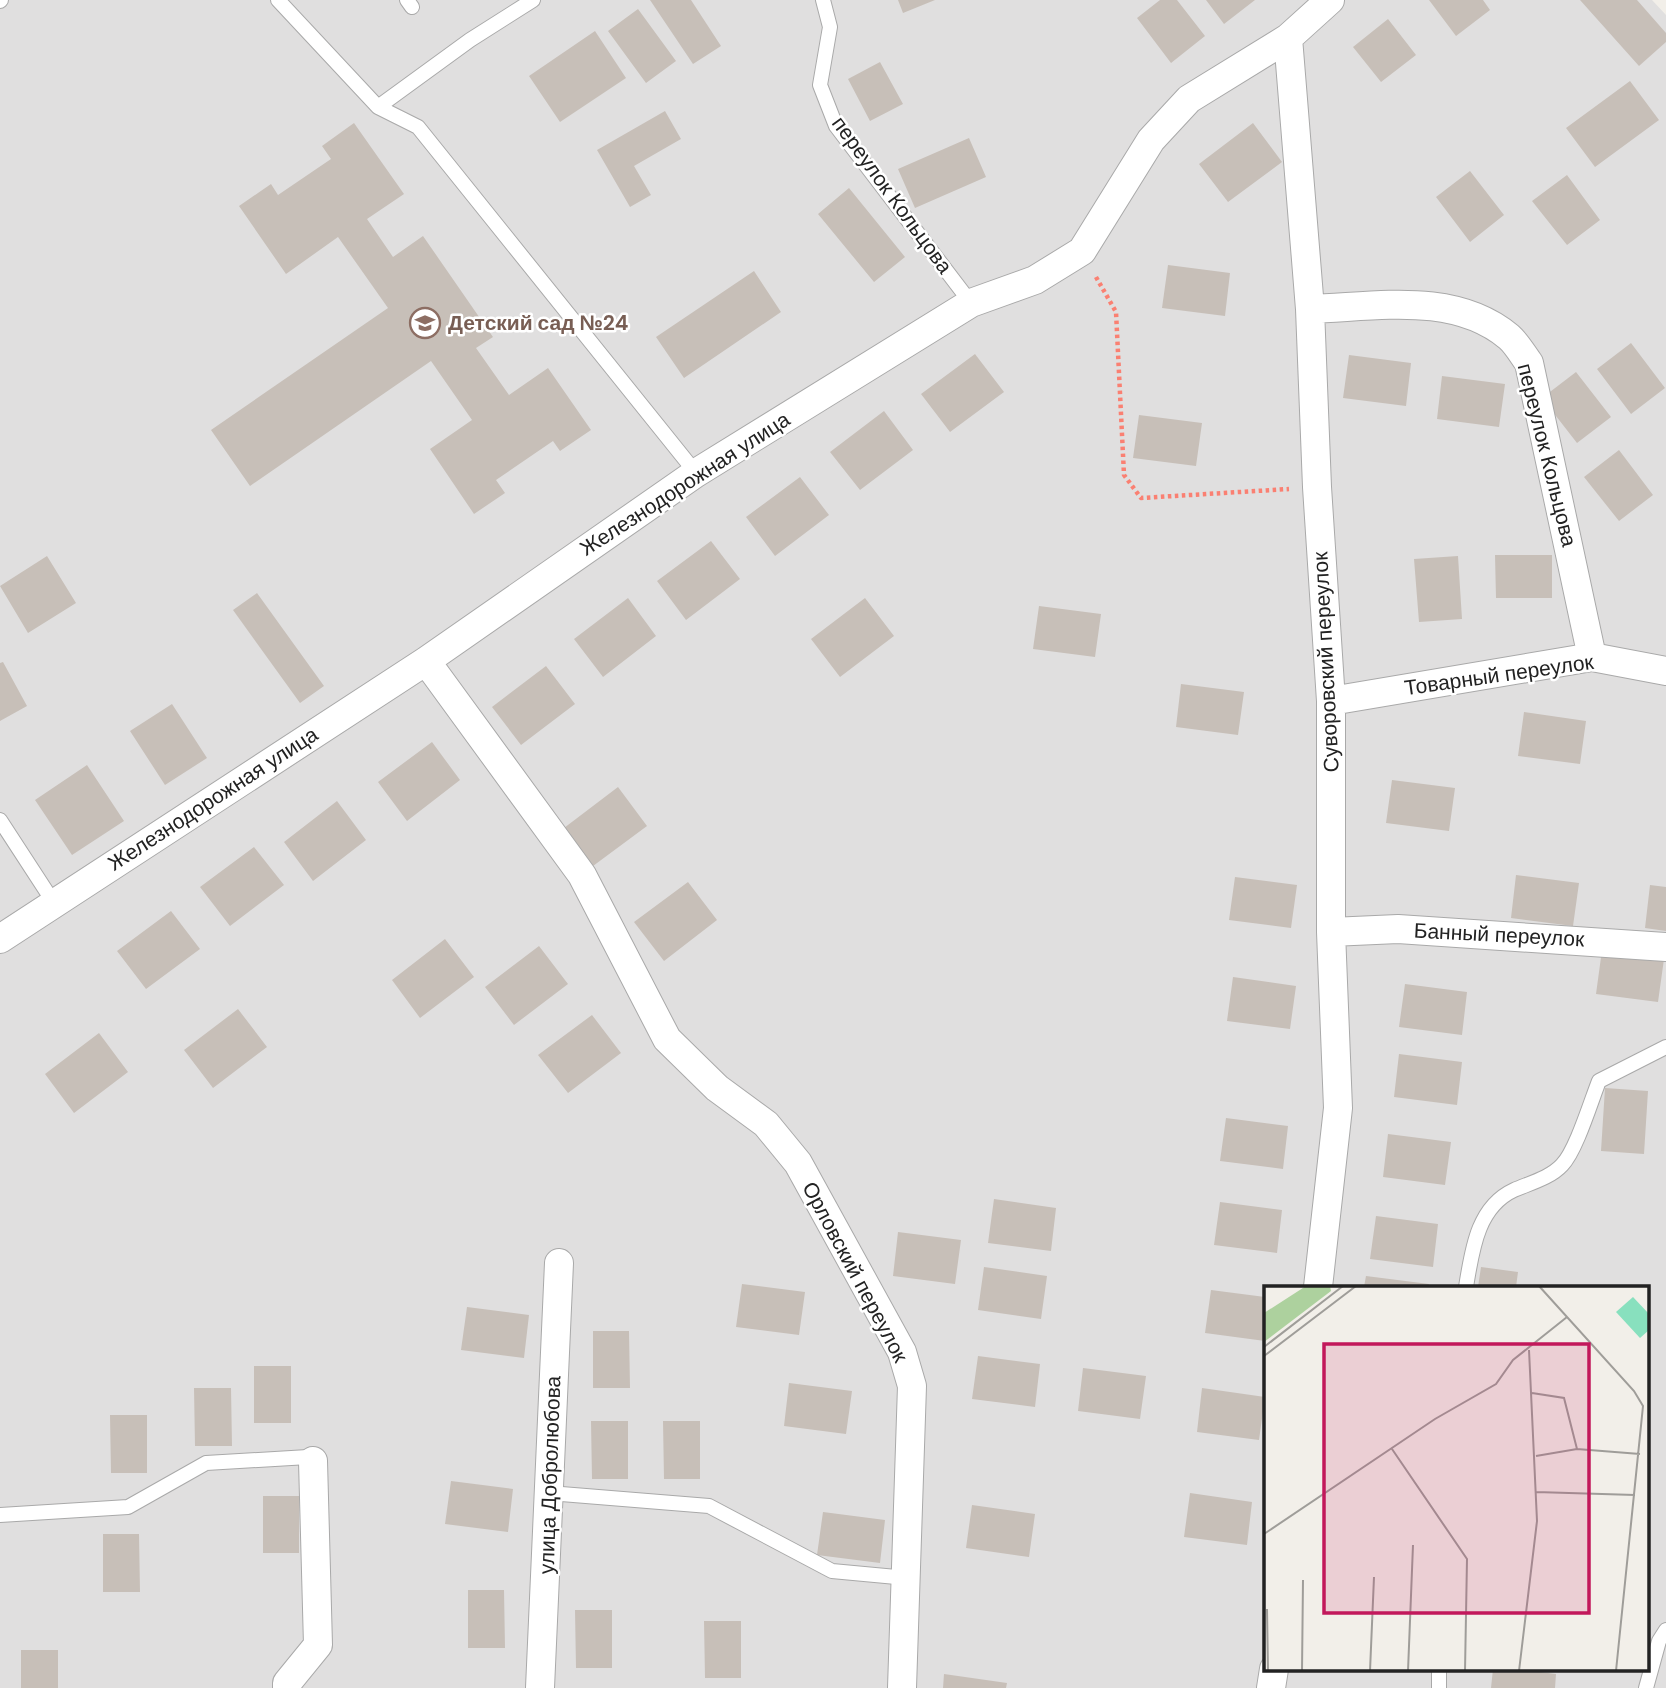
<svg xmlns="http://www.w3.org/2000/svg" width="1666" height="1688" font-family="'DM Sans',sans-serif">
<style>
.residential{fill:#e0dfdf;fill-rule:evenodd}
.building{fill:#c7bfb8}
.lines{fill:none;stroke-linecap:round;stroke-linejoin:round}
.lane-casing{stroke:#a9a9a9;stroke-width:16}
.street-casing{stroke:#a9a9a9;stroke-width:30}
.path{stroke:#fa8072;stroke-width:4.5;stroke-dasharray:3.5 3.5;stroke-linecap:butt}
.lane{stroke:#fff;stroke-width:14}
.street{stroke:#fff;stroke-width:28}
.labels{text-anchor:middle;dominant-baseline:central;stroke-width:5;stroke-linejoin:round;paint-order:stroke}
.street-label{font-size:21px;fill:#222;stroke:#fff}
.education-label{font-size:21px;font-weight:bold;fill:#785e54;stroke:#fff;text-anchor:start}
.inset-road{fill:none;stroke:#9f9d99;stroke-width:2}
.view{fill:#c2185b;fill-opacity:0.15;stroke:#c2185b;stroke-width:3.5}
.inset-edge{fill:none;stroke:#222;stroke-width:3.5}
</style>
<rect width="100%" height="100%" fill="#f2efe9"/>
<path class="residential" d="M 0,0 L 1652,0 L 1666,15 L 1666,1688 L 0,1688 ZM 1265,1287 L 1647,1287 L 1647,1669 L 1265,1669 Z"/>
<path class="building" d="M 650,0 L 691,0 L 721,46 L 693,64 Z
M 898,0 L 935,0 L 903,13 Z
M 1160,0 L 1177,0 L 1205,36 L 1171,63 L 1137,18 Z
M 1206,0 L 1255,0 L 1224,24 Z
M 1429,0 L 1483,0 L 1490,10 L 1456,36 Z
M 1580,0 L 1637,0 L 1666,33 L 1666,42 L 1639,66 Z
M 638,9 L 676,61 L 646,83 L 608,31 Z
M 1388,19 L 1416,55 L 1381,82 L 1353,47 Z
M 595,31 L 626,78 L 560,122 L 529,76 Z
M 880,62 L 903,104 L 870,121 L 848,79 Z
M 1630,81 L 1659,120 L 1595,167 L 1566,128 Z
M 665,111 L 681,139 L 634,166 L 651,195 L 630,207 L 597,150 Z
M 354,123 L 404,194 L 367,219 L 393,257 L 423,236 L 493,337 L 476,348 L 509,395 L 548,368 L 591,430 L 560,451 L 553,441 L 496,480 L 505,493 L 474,514 L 430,449 L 472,420 L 431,361 L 250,486 L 211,430 L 388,308 L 338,237 L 286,274 L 239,206 L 271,184 L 278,195 L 331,159 L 322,146 Z
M 1253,123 L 1282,162 L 1228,202 L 1199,164 Z
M 969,138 L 986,177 L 915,208 L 898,169 Z
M 1470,171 L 1504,215 L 1470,242 L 1436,197 Z
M 1567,175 L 1600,220 L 1567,245 L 1532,201 Z
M 849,188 L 905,257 L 874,282 L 818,214 Z
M 1168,265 L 1230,273 L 1225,316 L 1162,308 Z
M 754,271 L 781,312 L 684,378 L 656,337 Z
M 1631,343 L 1665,388 L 1631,414 L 1597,369 Z
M 975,354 L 1004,392 L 950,432 L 921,394 Z
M 1349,355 L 1411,363 L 1406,406 L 1343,398 Z
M 1576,372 L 1611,417 L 1577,443 L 1542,398 Z
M 1442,376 L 1505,384 L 1499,427 L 1437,419 Z
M 884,411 L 913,450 L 860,490 L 830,452 Z
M 1139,415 L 1202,423 L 1196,466 L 1133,458 Z
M 1619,450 L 1653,495 L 1619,521 L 1584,477 Z
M 800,477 L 829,515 L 775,556 L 746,517 Z
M 711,541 L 740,579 L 686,620 L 657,581 Z
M 1495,555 L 1552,555 L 1552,598 L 1496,598 Z
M 47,556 L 76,603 L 28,633 L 0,586 Z
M 1458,556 L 1462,619 L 1419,622 L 1414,559 Z
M 257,593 L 324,686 L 300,703 L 233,610 Z
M 628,598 L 656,636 L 603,677 L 574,639 Z
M 865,598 L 894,636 L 840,677 L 811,639 Z
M 1039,606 L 1101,614 L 1095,657 L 1033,649 Z
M 3,662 L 27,706 L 0,721 L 0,663 Z
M 546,666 L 575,704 L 521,745 L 492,707 Z
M 1181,684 L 1244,692 L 1238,735 L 1176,727 Z
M 172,704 L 207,758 L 165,785 L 130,731 Z
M 1524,712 L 1586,721 L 1580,764 L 1518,756 Z
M 432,742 L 460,780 L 407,821 L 378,782 Z
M 87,765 L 124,821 L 72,855 L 35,800 Z
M 1392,780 L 1455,788 L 1449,831 L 1386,823 Z
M 618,787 L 647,826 L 593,866 L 564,828 Z
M 337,801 L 366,840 L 313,881 L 284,842 Z
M 254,847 L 284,885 L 230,926 L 200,887 Z
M 1516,875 L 1579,883 L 1573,926 L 1511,918 Z
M 1235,877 L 1297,885 L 1291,928 L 1229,920 Z
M 688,882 L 717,920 L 664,961 L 634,922 Z
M 1650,885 L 1666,887 L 1666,931 L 1645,928 Z
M 171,911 L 200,949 L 146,989 L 117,951 Z
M 445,939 L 474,977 L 420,1018 L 392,980 Z
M 539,946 L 568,984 L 514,1025 L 485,987 Z
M 1602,950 L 1664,959 L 1658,1002 L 1596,994 Z
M 1233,977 L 1296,986 L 1290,1029 L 1227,1021 Z
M 1405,984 L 1467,992 L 1462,1035 L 1399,1027 Z
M 238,1009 L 267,1047 L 213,1088 L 184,1050 Z
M 592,1015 L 621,1053 L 568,1093 L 538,1055 Z
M 99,1033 L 128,1072 L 74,1113 L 45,1074 Z
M 1399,1054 L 1462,1062 L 1457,1105 L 1394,1097 Z
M 1605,1088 L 1648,1091 L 1644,1154 L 1601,1151 Z
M 1226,1118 L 1288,1126 L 1283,1169 L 1220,1161 Z
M 1388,1134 L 1451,1142 L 1445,1185 L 1383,1177 Z
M 994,1199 L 1056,1208 L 1051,1251 L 988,1243 Z
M 1220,1202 L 1282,1210 L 1277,1253 L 1214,1245 Z
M 1376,1216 L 1438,1224 L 1433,1267 L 1370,1259 Z
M 898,1232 L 961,1240 L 955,1284 L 893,1276 Z
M 984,1267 L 1047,1276 L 1041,1319 L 978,1310 Z
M 1481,1267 L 1518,1272 L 1516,1287 L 1478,1287 Z
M 1366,1276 L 1429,1284 L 1428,1287 L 1364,1287 Z
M 742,1284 L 805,1292 L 799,1335 L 736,1327 Z
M 1211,1290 L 1265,1297 L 1265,1341 L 1205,1333 Z
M 467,1307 L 529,1315 L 524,1358 L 461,1350 Z
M 593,1331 L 629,1331 L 630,1388 L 593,1388 Z
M 978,1356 L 1040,1364 L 1035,1407 L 972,1399 Z
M 254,1366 L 291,1366 L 291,1423 L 254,1423 Z
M 1083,1368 L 1146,1376 L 1140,1419 L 1078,1411 Z
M 789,1383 L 852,1391 L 846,1434 L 784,1426 Z
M 194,1388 L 231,1388 L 232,1446 L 195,1446 Z
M 1202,1388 L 1265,1397 L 1259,1440 L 1197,1432 Z
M 110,1415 L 147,1415 L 147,1473 L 111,1473 Z
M 591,1421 L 628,1421 L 628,1479 L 592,1479 Z
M 663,1421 L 700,1421 L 700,1479 L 664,1479 Z
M 451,1481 L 513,1489 L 508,1532 L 445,1524 Z
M 1190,1493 L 1252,1502 L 1247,1545 L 1184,1537 Z
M 263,1496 L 299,1496 L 299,1553 L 263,1553 Z
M 972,1505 L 1035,1514 L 1029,1557 L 966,1548 Z
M 823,1512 L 885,1520 L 880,1563 L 817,1555 Z
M 103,1534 L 139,1534 L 140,1592 L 103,1592 Z
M 468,1590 L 504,1590 L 505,1648 L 468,1648 Z
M 575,1610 L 612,1610 L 612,1668 L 576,1668 Z
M 704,1621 L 741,1621 L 741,1678 L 705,1678 Z
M 21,1650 L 58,1650 L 58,1688 L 21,1688 Z
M 1493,1669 L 1515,1669 L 1556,1674 L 1555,1688 L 1491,1688 Z
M 944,1674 L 1007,1683 L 1006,1688 L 943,1688 Z"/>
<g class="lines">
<g class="lane-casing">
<path id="lane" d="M 278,0 L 378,107 L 418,127 L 696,473
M 407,0 L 412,7
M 823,0 L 830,27 L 820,85 L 836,126 L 971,303
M 0,1 L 1,0
M 378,107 L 470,40 L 533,0
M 0,820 L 54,903
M 1466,1287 C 1472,1251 1477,1207 1514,1190 C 1530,1183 1550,1178 1562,1165 C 1576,1151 1591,1101 1599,1081 L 1666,1047
M 549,1493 L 709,1506 L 832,1571 L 907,1578
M 0,1515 L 128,1507 L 206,1463 L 308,1457 L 313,1461
M 1439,1669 L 1439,1688
M 1646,1688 L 1659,1641 L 1666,1630"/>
</g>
<g class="street-casing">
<path id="street" d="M 1288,38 L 1310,309 L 1317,487 L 1331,701 L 1331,932 L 1338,1108 L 1318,1287
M 1310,309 C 1376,307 1454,291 1509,337 C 1517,344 1523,355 1529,363 L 1592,657
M 426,661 L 582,875 L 667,1039 L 717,1088 L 766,1124 L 798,1163 L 902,1352 L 912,1386 L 902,1688
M 1331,701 L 1592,657 L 1666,671
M 1331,932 L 1398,929 L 1666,947
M 0,939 L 426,661 L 696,473 L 971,303 L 1035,280 L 1082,251 L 1151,140 L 1189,99 L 1288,38 L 1330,0
M 287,1688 L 287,1683 L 318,1645 L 313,1461
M 540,1688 L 559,1263
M 1271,1688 L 1274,1669"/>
</g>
<path class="path" d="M 1096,277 L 1116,312 L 1124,475 L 1141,498 L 1289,489"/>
<use href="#lane" class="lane"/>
<use href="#street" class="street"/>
</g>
<defs>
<g id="school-ring" transform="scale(1.575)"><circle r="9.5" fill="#fff" stroke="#8d6e63" stroke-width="1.5"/><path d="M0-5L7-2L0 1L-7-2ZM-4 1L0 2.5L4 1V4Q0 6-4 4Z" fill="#8d6e63"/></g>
</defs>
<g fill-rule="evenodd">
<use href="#school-ring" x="425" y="323"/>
</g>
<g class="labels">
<g class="street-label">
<text transform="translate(892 195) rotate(54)">переулок Кольцова</text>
<text transform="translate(1547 455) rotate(76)">переулок Кольцова</text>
<text transform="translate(685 484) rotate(-33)">Железнодорожная улица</text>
<text transform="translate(1326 662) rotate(-93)">Суворовский переулок</text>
<text transform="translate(1499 675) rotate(-8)">Товарный переулок</text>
<text transform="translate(213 799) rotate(-33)">Железнодорожная улица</text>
<text transform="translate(1499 935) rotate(3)">Банный переулок</text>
<text transform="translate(855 1272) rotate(62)">Орловский переулок</text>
<text transform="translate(550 1475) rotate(-88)">улица Добролюбова</text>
</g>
<g class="education-label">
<text x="448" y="323">Детский сад №24</text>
</g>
</g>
<g transform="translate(1264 1286)">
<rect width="385" height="385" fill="#f2efe9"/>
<path d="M 42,0 L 66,0 L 67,5 L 0,56 L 0,27 Z" fill="#add19e"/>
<path d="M 369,11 L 385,28 L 385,44 L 376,52 L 352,26 Z" fill="#88e0be"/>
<path class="inset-road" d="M 275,0 L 370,105 L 379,120 L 352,385M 0,61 L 79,0M 0,70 L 92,0M 268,107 L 300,112 L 313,163M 128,163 L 203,273 L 201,385M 272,170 L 313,163 L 376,168M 272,206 L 371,209M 0,248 L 171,133 L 232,98 L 249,74 L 303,31M 3,323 L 4,385M 38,385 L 39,294M 106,385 L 110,291M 144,385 L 149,259M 255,385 L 273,235 L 265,64"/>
<path class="view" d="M 60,58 L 325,58 L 325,327 L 60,327 Z"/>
<rect width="385" height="385" class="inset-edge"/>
</g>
</svg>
